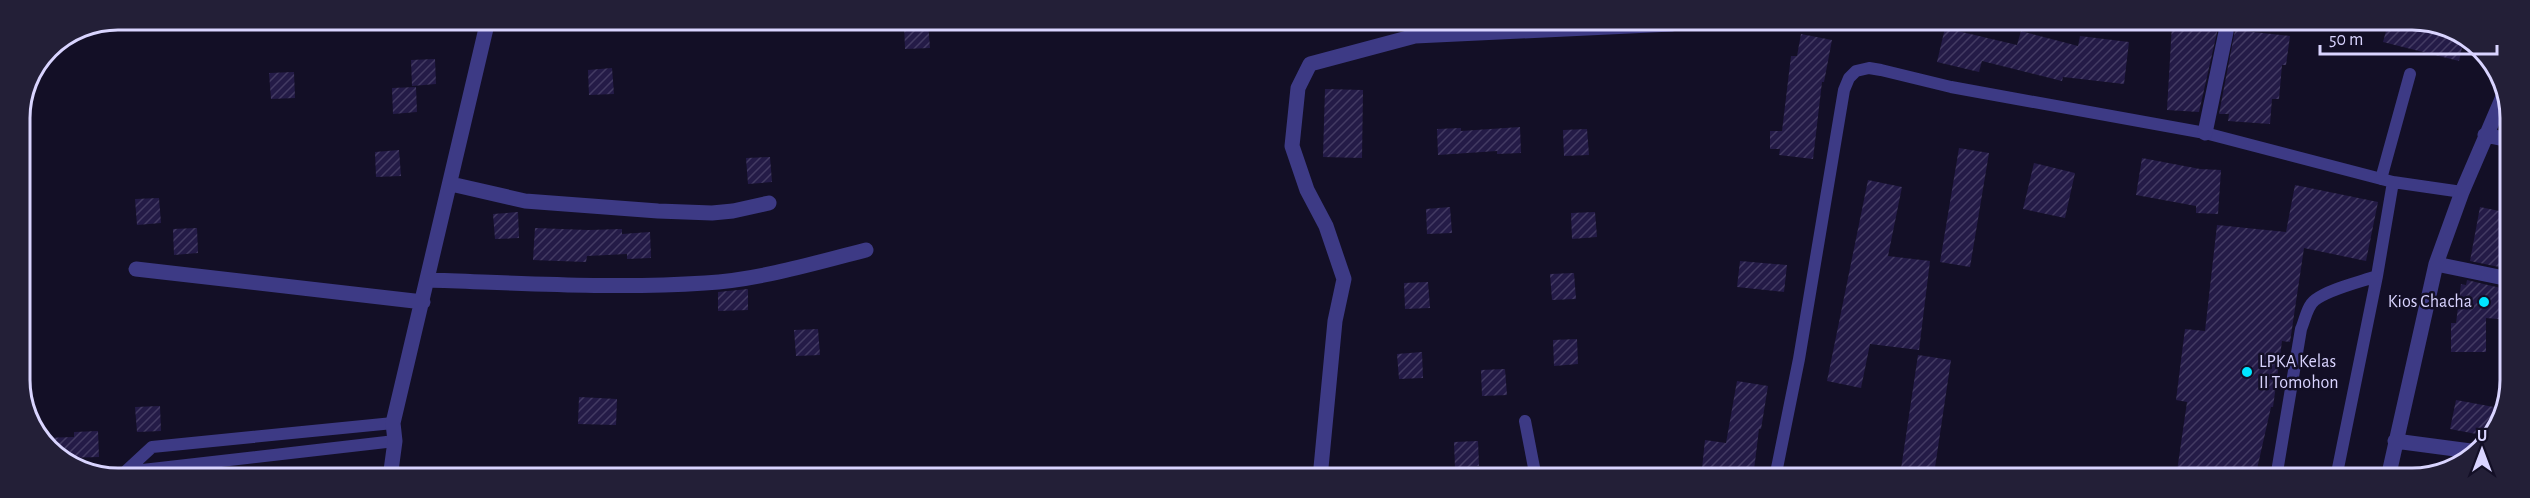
<svg xmlns="http://www.w3.org/2000/svg" width="2530" height="498" font-family="'Alegreya Sans',sans-serif">
<style>
.building{fill:url(#building-hatch)}
.lines{fill:none;stroke-linecap:round;stroke-linejoin:round}
.lane{stroke:#3d3a85;stroke-width:12}
.street{stroke:#3d3a85;stroke-width:15}
.poi-dot{fill:#00e5ff;stroke:#130f26;stroke-width:2}
.labels{text-anchor:middle;dominant-baseline:central;stroke-width:5;stroke-linejoin:round;paint-order:stroke}
.poi-label{font-size:18px;fill:#d9d4ff;stroke:#130f26;text-anchor:end}
.rim{fill:none;stroke:#d9d4ff;stroke-width:3}
</style>
<defs>
<pattern id="building-hatch" width="6" height="6" patternUnits="userSpaceOnUse" patternTransform="scale(1.5)"><rect width="6" height="6" fill="#241b47"/><path d="M-1 1l2-2M0 6l6-6M5 7l2-2" fill="none" stroke="#433b63"/></pattern>
</defs>
<rect width="100%" height="100%" fill="#130f26"/>
<path class="building" d="M 2389,20 L 2426,20 L 2464,39 L 2459,61 L 2383,42 Z
M 928,23 L 930,48 L 905,49 L 904,24 Z
M 2172,24 L 2218,28 L 2199,112 L 2167,110 Z
M 1945,28 L 2017,45 L 2021,31 L 2078,46 L 2080,36 L 2129,42 L 2124,84 L 2063,77 L 2062,81 L 1982,61 L 1979,72 L 1937,62 Z
M 2235,30 L 2290,36 L 2286,65 L 2282,65 L 2279,99 L 2272,99 L 2270,124 L 2228,121 L 2229,114 L 2219,114 Z
M 1801,34 L 1832,40 L 1824,82 L 1822,82 L 1813,159 L 1779,155 L 1780,149 L 1770,149 L 1770,131 L 1782,131 L 1791,56 L 1797,56 Z
M 435,59 L 436,84 L 412,86 L 411,60 Z
M 612,68 L 614,94 L 589,95 L 588,70 Z
M 294,72 L 295,98 L 271,99 L 269,73 Z
M 416,87 L 417,112 L 393,114 L 392,88 Z
M 1325,89 L 1363,90 L 1362,158 L 1323,157 Z
M 1520,127 L 1521,153 L 1497,154 L 1497,151 L 1438,155 L 1437,129 L 1461,128 L 1461,131 Z
M 1587,129 L 1589,155 L 1564,156 L 1563,130 Z
M 1959,148 L 1989,153 L 1970,267 L 1940,262 Z
M 399,150 L 401,176 L 376,177 L 375,152 Z
M 770,157 L 772,182 L 748,184 L 746,158 Z
M 2142,158 L 2200,169 L 2221,170 L 2218,214 L 2196,213 L 2196,206 L 2136,195 Z
M 2034,163 L 2075,173 L 2065,218 L 2023,209 Z
M 1868,180 L 1902,187 L 1888,256 L 1930,261 L 1919,350 L 1870,344 L 1861,388 L 1827,381 Z
M 2295,185 L 2378,202 L 2366,261 L 2304,248 L 2290,342 L 2282,341 L 2273,407 L 2271,407 L 2255,478 L 2176,478 L 2187,402 L 2176,400 L 2185,329 L 2205,331 L 2217,225 L 2286,232 Z
M 159,198 L 161,223 L 137,225 L 135,199 Z
M 1450,207 L 1452,233 L 1427,234 L 1426,209 Z
M 2480,207 L 2509,213 L 2509,269 L 2470,261 Z
M 518,212 L 519,238 L 495,239 L 493,214 Z
M 1595,212 L 1597,237 L 1572,239 L 1571,213 Z
M 197,228 L 198,253 L 174,255 L 173,229 Z
M 535,228 L 588,230 L 622,229 L 622,234 L 650,232 L 651,258 L 627,259 L 627,254 L 587,256 L 586,262 L 533,260 Z
M 1740,261 L 1787,265 L 1784,292 L 1737,287 Z
M 1574,273 L 1576,299 L 1552,300 L 1550,274 Z
M 2467,280 L 2509,290 L 2509,320 L 2486,318 L 2486,352 L 2451,352 L 2451,323 L 2456,323 L 2461,284 L 2466,285 Z
M 1428,282 L 1430,308 L 1405,309 L 1404,283 Z
M 748,289 L 748,310 L 718,311 L 718,292 Z
M 818,329 L 820,355 L 796,356 L 794,330 Z
M 1577,339 L 1578,364 L 1554,366 L 1553,340 Z
M 1422,352 L 1423,378 L 1399,379 L 1397,354 Z
M 1918,355 L 1951,360 L 1934,474 L 1901,469 Z
M 1505,369 L 1507,395 L 1482,396 L 1481,370 Z
M 1737,381 L 1768,386 L 1761,429 L 1759,429 L 1753,478 L 1701,478 L 1705,440 L 1726,443 Z
M 579,397 L 617,399 L 616,425 L 578,424 Z
M 2456,400 L 2494,407 L 2487,436 L 2450,429 Z
M 160,406 L 161,431 L 137,432 L 135,407 Z
M 98,431 L 99,457 L 63,458 L 53,454 L 43,438 L 74,437 L 74,432 Z
M 1478,441 L 1479,466 L 1455,468 L 1454,442 Z"/>
<g class="lines">
<path class="lane" d="M 2381,179 L 2410,74
M 1525,421 L 1536,478
M 125,472 L 152,447 L 393,423
M 125,472 L 395,441
M 1775,478 L 1799,359 L 1844,90 L 1849,78 L 1856,71 L 1869,68 L 1881,70 L 1951,87 L 2205,133 L 2393,182 L 2462,192
M 2276,478 L 2301,329 C 2305,320 2307,306 2315,300 C 2329,289 2360,282 2377,276
M 2336,478 L 2377,276 L 2393,182"/>
<path class="street" d="M 2205,133 L 2226,32
M 2485,135 L 2509,140
M 451,184 L 525,201 L 658,211 L 712,213 L 733,211 L 769,203
M 2436,264 L 2509,279
M 136,269 L 423,302
M 428,280 C 520,283 613,289 705,283 C 759,280 814,263 866,250
M 2395,441 L 2478,452
M 390,478 L 395,441 L 393,423 L 488,20
M 1320,478 L 1335,321 L 1344,279 L 1326,226 L 1307,190 L 1292,146 L 1298,88 L 1310,64 L 1415,36 L 1672,24 L 1693,20
M 2388,478 L 2436,264 L 2462,192 L 2505,92"/>
</g>
<g class="poi-dot">
<circle cx="2484" cy="302" r="6"/>
<circle cx="2247" cy="372" r="6"/>
</g>
<g class="labels">
<g class="poi-label">
<text x="2472" y="302">Kios Chacha</text>
<text x="2259" y="362" text-anchor="start">LPKA Kelas<tspan x="2259" dy="21">II Tomohon</tspan></text>
</g>
</g>
<path d="M0 0H2530V498H0ZM118 30H2412A88 88 0 0 1 2500 118V380A88 88 0 0 1 2412 468H118A88 88 0 0 1 30 380V118A88 88 0 0 1 118 30Z" fill="#231f37" fill-rule="evenodd"/>
<path class="rim" d="M118 30H2412A88 88 0 0 1 2500 118V380A88 88 0 0 1 2412 468H118A88 88 0 0 1 30 380V118A88 88 0 0 1 118 30Z"/>
<g transform="translate(2482 450)" stroke="#130f26" stroke-width="4.5" paint-order="stroke">
<path d="M0-4.5L10 22L0 15L-10 22Z" fill="#d9d4ff"/>
<text y="-9" font-size="16" font-weight="bold" text-anchor="middle" fill="#d9d4ff">U</text>
</g>
<path d="M2320 45v9h177v-9" fill="none" stroke="#d9d4ff" stroke-width="3"/>
<text x="2329" y="45" font-size="18" fill="#d9d4ff" stroke="#130f26" stroke-width="4.5" paint-order="stroke">50 m</text>
</svg>
